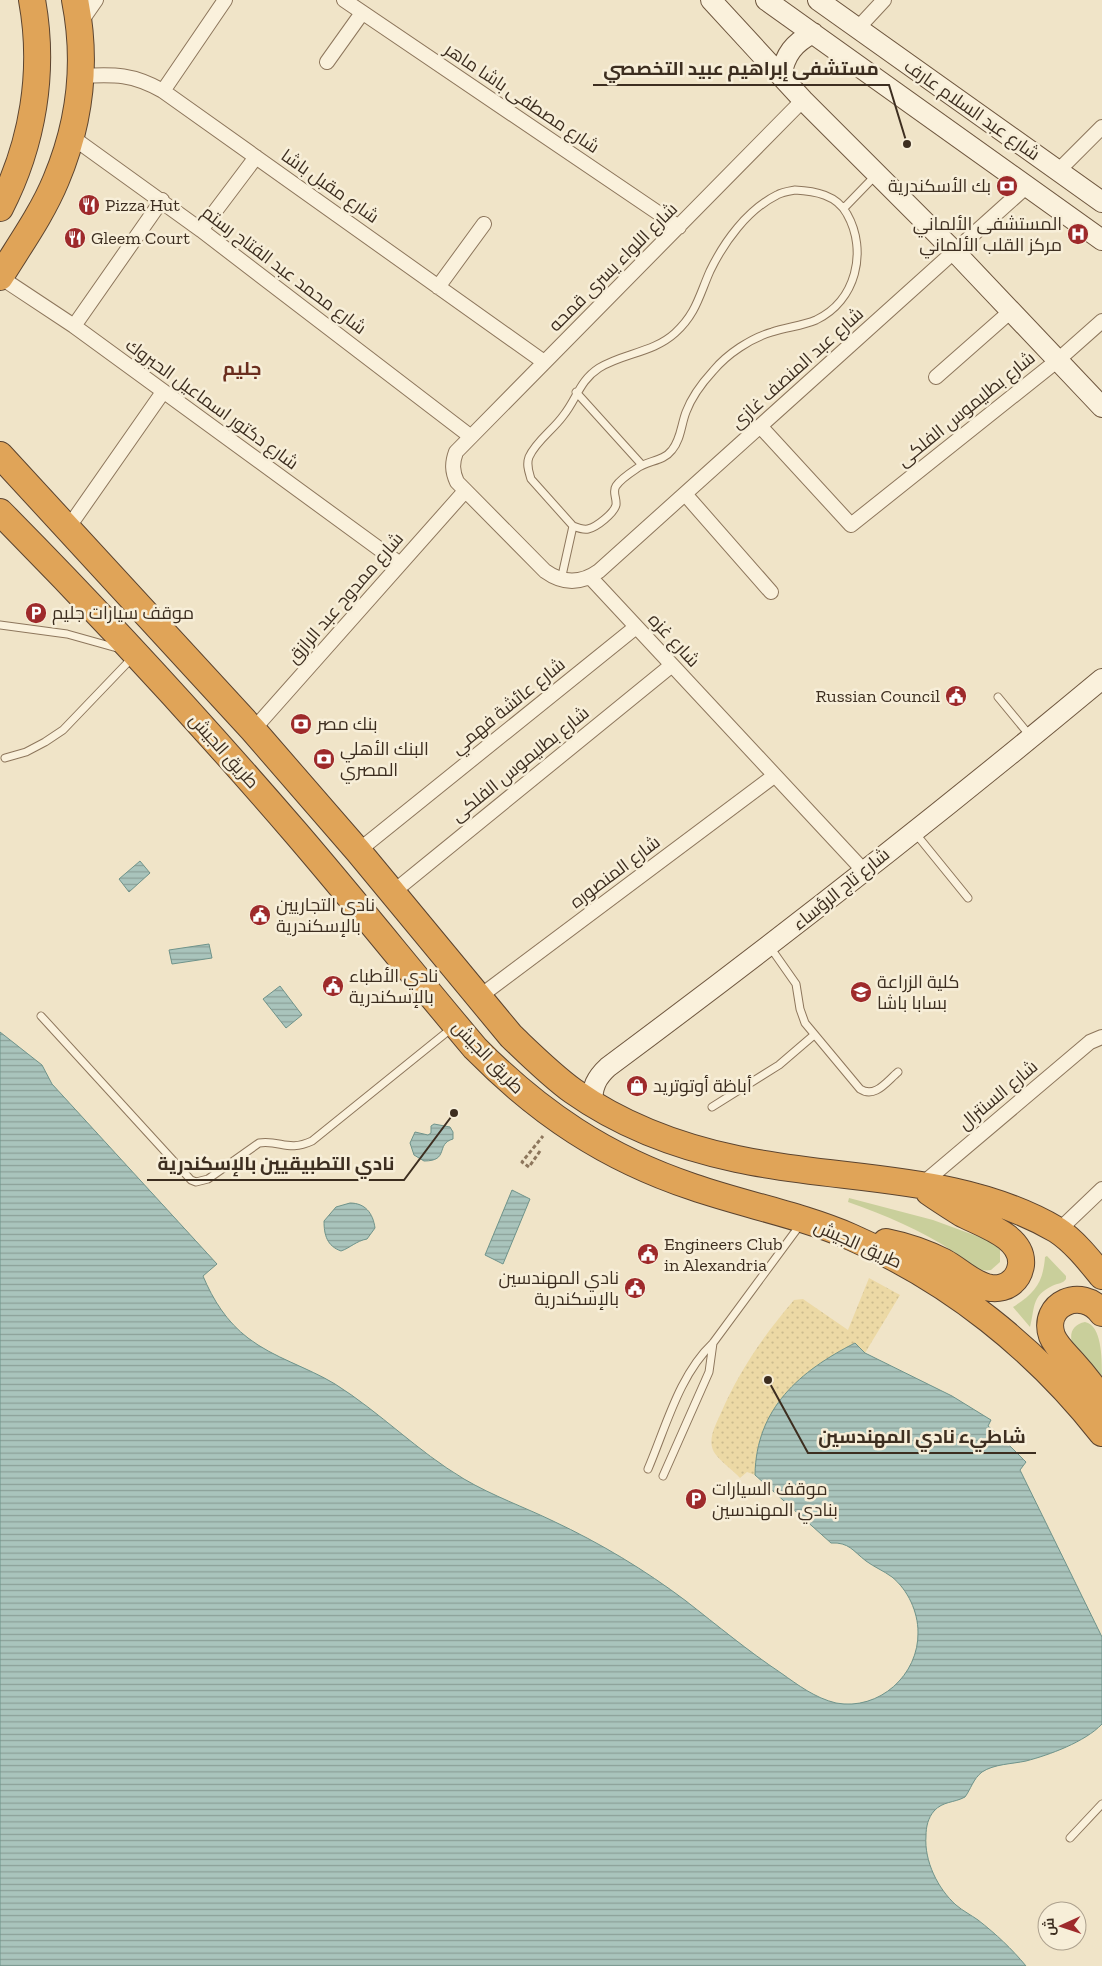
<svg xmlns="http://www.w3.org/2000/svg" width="1102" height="1966" font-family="'Zilla Slab',Cairo,serif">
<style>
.green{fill:#c9cf9b}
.sand{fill:url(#sand-dots)}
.water{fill:url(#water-rules);stroke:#6f938a}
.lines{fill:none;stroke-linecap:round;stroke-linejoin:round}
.lane-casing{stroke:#8d765c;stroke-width:9}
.street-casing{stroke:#8d765c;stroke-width:16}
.secondary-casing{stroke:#6f573f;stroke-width:22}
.highway-casing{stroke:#5b4430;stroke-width:28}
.path{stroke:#8d765c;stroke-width:3;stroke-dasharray:4 2.5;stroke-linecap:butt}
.lane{stroke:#faf1dc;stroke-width:7}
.street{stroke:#faf1dc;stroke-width:14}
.secondary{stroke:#faf1dc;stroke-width:20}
.highway{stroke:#e0a458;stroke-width:26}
.labels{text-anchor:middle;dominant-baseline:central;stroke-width:5;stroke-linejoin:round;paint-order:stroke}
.street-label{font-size:18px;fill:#3d2e20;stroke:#f7eed8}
.poi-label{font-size:18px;fill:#3d2e20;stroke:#f7eed8;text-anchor:start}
.neighbourhood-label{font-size:19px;font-weight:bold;fill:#6b2e1e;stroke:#f7eed8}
.leader{fill:none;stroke:#3d2e20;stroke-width:2}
.callout-dot{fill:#3d2e20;stroke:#f7eed8;stroke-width:2}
.callout-label{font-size:19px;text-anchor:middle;font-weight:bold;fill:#3d2e20;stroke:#f7eed8;stroke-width:5;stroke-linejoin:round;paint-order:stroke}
</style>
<defs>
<pattern id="sand-dots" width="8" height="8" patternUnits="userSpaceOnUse" patternTransform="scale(1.25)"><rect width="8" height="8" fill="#ecd9a5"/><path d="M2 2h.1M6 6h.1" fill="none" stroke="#cbbb8e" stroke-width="1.8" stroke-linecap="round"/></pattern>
<pattern id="water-rules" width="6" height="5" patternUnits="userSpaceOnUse" patternTransform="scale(1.25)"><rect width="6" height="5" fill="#a9c4bc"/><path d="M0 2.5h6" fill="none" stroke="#8ba098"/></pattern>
</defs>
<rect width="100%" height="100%" fill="#f0e4c8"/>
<path class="green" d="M 849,1198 L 933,1220 L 993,1242 L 1000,1250 L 1000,1262 L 991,1270 C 977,1273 965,1260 954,1252 C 921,1230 885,1215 848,1202 Z
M 1047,1256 L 1066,1276 L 1066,1279 C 1063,1284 1058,1283 1052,1286 C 1031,1296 1035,1309 1030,1327 L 1013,1307 C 1035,1293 1043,1283 1045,1257 Z
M 1085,1322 C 1102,1325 1102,1359 1102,1376 L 1072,1343 C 1069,1332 1074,1324 1085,1322 Z"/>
<path class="sand" d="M 869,1278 L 900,1295 L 865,1353 L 855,1343 C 800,1372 756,1409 755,1475 L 747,1472 L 740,1478 C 734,1471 716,1458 713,1450 C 708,1438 716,1424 721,1413 C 739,1371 764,1335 794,1300 L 803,1299 L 848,1330 Z"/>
<path class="water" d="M 140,861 L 150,873 L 129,892 L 119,879 Z
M 209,944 L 212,958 L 172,964 L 169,950 Z
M 280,986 L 302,1015 L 286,1028 L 263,999 Z
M 0,1032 L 42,1065 L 52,1084 L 217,1264 L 203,1276 C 213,1300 227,1322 248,1338 C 274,1358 307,1367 335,1384 C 381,1413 417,1451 464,1479 C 493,1496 524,1507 553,1521 C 600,1543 645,1570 686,1601 C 718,1626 748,1651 781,1673 C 798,1685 815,1698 836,1703 C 879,1711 919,1675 918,1632 C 918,1612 908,1590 892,1577 C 884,1571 874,1567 866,1561 C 853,1551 849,1542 831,1543 L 755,1475 C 756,1408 800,1371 855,1343 L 865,1353 L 952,1396 L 991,1420 L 988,1426 L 1001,1437 L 1026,1462 L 1020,1470 L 1102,1637 L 1102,1724 C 1085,1742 1049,1755 1026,1761 C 1012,1764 994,1764 982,1772 C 973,1779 971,1789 965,1797 C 954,1803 943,1801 934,1811 C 928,1818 926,1827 926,1836 C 924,1861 938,1889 956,1905 C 963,1911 971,1915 978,1920 C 996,1934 1012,1949 1026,1966 L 0,1966 Z
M 434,1124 L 450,1127 L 453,1132 L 453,1139 C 435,1144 450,1161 424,1161 L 414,1155 L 410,1143 L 415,1132 L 428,1135 L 431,1133 L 431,1126 Z
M 512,1190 L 530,1199 L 503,1264 L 485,1255 Z
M 350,1203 C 365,1203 373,1213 375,1228 L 367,1239 C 356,1241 350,1248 341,1251 C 327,1246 324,1235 324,1221 L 336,1207 Z"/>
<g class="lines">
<g class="lane-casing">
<path id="lane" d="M 795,190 C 815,191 837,195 847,214 C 868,251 856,301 816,320 C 802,326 787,327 772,332 C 751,338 727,354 713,371 C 702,383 692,396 686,412 C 681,425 681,439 672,450 C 663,462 647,460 636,469 C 630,473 620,480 616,486 C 612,492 617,498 616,505 C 614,513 597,527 588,529 C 583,530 578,528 573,526 L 531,479 C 529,472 526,465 529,457 C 536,441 553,430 563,416 C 577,399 579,381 599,368 C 623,353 653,353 675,333 C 696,314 699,296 710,271 C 724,242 747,210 777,195 C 782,192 789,191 795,190 Z
M 844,208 L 875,176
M 576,392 L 642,465
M 561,580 L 573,526
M 0,625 L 67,634 L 117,648
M 998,697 L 1031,737
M 5,758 L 26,752 L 45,742 L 63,730 L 133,657
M 916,834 L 968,898
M 770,947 L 796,984 L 800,1009 L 805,1023 L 860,1089 C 875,1099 887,1081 898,1072
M 41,1016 L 191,1180 L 196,1182 L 208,1179 L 259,1143 C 281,1140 288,1152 312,1141 L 452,1028
M 712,1107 L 779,1065 L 814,1035
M 648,1469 C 666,1427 679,1375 713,1343 L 800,1225
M 663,1476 L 709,1372 L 713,1343
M 1070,1838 L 1102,1804"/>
</g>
<g class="street-casing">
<path id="street" d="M 344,0 L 679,227
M 80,23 L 96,0
M 858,28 L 884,0
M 327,62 L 362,13
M 81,76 C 115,74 133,74 163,91 L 544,362
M 163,91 L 225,0
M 803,100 L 456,452 C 452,463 452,471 457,482 L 545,571 C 563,584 581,584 599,571 L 1027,186
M 72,137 L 201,230 L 470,436
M 1058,171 L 1102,127
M 201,230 L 256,157
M 0,277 L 74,326 L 400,564
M 438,287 L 484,224
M 74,326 L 162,200
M 936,377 L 1011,311
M 760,426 L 851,525 L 1058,360 L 1102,321
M 685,494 L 771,592
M 68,528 L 163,392
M 590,577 L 864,871
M 253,730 L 465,491
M 358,851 L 636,627
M 392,893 L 672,665
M 479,997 L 774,776
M 921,1185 L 1090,1042 L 1102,1037
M 1058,1231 L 1102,1189"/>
</g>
<g class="secondary-casing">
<path id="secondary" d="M 711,0 L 803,100 L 955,252 L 1102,407
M 766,0 L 1102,240
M 818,0 L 1102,202
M 781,76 C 785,54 794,43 813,33
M 592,1104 C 592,1087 596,1078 608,1067 C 776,942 941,813 1102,679"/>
</g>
<g class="highway-casing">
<path id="highway" d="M 0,208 C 33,144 45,71 32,0
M 0,277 C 19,246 42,214 56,180 C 80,123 87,61 75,0
M 0,455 L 253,730 L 358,851 L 511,1036 C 531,1055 551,1075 573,1091 C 621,1125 680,1147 737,1159 C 843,1182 960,1173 1057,1230 C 1074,1241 1089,1260 1102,1276
M 0,512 C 102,615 201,723 296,833 C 357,904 415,977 475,1048 C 539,1113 606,1158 693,1187 C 745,1205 800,1215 851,1237 C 950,1280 1036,1349 1102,1433
M 886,1242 C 906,1246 926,1253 944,1262 C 959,1270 974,1286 991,1288 C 998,1289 1007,1287 1012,1282 C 1017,1278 1020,1271 1021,1265 C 1024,1236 981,1224 961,1213 C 950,1206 939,1199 929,1192
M 1102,1313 C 1082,1286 1041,1304 1052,1336 C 1056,1346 1066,1355 1073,1363 C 1084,1375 1093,1387 1102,1400"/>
</g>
<path class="path" d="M 540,1151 L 529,1167 L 522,1162 L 543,1136"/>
<use href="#lane" class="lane"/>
<use href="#street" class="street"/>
<use href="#secondary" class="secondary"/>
<use href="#highway" class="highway"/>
</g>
<defs>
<g id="bank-disc" transform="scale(1.125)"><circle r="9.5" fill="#9e2a2b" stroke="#f7eed8"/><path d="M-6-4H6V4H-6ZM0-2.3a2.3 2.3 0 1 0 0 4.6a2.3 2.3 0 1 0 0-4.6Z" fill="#fff"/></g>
<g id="restaurant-disc" transform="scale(1.125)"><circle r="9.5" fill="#9e2a2b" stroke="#f7eed8"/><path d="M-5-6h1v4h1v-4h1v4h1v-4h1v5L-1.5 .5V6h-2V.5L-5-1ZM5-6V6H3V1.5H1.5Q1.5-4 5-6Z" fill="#fff"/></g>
<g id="hospital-disc" transform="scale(1.125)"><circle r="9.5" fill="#9e2a2b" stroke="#f7eed8"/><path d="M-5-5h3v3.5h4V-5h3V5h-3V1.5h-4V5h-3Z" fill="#fff"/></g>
<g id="parking-disc" transform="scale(1.125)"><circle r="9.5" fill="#9e2a2b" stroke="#f7eed8"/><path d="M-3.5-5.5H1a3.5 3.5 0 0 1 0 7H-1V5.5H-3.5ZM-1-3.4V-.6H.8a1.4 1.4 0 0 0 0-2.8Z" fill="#fff"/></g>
<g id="civic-disc" transform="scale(1.125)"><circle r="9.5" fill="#9e2a2b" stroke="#f7eed8"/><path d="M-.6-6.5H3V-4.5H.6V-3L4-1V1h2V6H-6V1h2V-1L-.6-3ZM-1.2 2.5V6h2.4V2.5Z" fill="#fff"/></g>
<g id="school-disc" transform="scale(1.125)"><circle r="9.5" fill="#9e2a2b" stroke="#f7eed8"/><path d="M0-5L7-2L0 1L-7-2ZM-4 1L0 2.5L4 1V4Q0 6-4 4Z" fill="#fff"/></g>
<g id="shop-disc" transform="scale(1.125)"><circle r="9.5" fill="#9e2a2b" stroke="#f7eed8"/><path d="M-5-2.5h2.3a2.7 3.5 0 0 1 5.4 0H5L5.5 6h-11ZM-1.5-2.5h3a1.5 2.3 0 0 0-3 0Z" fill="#fff"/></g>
</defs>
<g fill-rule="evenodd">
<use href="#bank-disc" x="1007" y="186"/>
<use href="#restaurant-disc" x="89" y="205"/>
<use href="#hospital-disc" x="1078" y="234"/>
<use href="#restaurant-disc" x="75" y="238"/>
<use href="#parking-disc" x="36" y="613"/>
<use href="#civic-disc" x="956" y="696"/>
<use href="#bank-disc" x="301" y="724"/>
<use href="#bank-disc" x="324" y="759"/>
<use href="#civic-disc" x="260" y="915"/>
<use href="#civic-disc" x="333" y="986"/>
<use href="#school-disc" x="861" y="992"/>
<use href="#shop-disc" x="637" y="1086"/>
<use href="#civic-disc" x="648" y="1254"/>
<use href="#civic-disc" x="635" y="1288"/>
<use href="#parking-disc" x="696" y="1499"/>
</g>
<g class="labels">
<g class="street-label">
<text transform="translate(522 98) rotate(34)">شارع مصطفى باشا ماهر</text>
<text transform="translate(972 110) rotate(35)">شارع عبد السلام عارف</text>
<text transform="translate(330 186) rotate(35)">شارع مقبل باشا</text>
<text transform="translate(613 267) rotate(-45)">شارع اللواء يسرى قمحه</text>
<text transform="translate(284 270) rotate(37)">شارع محمد عبد الفتاح رستم</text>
<text transform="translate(797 368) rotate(-42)">شارع عبد المنصف غازى</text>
<text transform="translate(212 404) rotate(36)">شارع دكتور اسماعيل الحبروك</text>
<text transform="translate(966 409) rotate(-39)">شارع بطليموس الفلكى</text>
<text transform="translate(345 598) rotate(-49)">شارع ممدوح عبد الرازق</text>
<text transform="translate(674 640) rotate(47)">شارع غزه</text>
<text transform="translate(508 706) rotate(-39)">شارع عائشة فهمي</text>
<text transform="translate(224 751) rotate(48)">طريق الجيش</text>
<text transform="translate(520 764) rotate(-39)">شارع بطليموس الفلكى</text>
<text transform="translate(615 872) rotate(-37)">شارع المنصوره</text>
<text transform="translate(841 889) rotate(-39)">شارع تاج الرؤساء</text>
<text transform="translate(488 1057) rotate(46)">طريق الجيش</text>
<text transform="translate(998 1095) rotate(-40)">شارع السنترال</text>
<text transform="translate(858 1244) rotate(24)">طريق الجيش</text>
</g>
<g class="poi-label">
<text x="991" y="186" text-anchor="end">بك الأسكندرية</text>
<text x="105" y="205">Pizza Hut</text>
<text x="1062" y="224" text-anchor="end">المستشفى الألماني<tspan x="1062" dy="21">مركز القلب الألماني</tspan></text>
<text x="91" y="238">Gleem Court</text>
<text x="52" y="613">موقف سيارات جليم</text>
<text x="940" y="696" text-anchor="end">Russian Council</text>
<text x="317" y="724">بنك مصر</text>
<text x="340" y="749">البنك الأهلي<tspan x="340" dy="21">المصري</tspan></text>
<text x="276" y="905">نادي التجاريين<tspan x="276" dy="21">بالإسكندرية</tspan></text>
<text x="349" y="976">نادي الأطباء<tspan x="349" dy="21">بالإسكندرية</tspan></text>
<text x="877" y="982">كلية الزراعة<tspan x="877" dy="21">بسابا باشا</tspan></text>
<text x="653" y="1086">أباظة أوتوتريد</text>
<text x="664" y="1244">Engineers Club<tspan x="664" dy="21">in Alexandria</tspan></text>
<text x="619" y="1278" text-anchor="end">نادي المهندسين<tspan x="619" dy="21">بالإسكندرية</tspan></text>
<text x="712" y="1489">موقف السيارات<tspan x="712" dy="21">بنادي المهندسين</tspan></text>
</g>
<g class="neighbourhood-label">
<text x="242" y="368">جليم</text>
</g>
</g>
<path class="leader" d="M907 144L889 85H593M454 1113L404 1180H147M768 1380L808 1453H1036"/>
<g class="callout-dot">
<circle cx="907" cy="144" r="5"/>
<circle cx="454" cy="1113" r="5"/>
<circle cx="768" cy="1380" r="5"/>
</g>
<g class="callout-label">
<text x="741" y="75">مستشفى إبراهيم عبيد التخصصي</text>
<text x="276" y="1170">نادي التطبيقيين بالإسكندرية</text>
<text x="922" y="1443">شاطيء نادي المهندسين</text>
</g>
<g transform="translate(1062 1926) rotate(267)"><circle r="24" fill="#f7eed8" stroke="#ada18e"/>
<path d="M0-4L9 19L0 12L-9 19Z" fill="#9e2a2b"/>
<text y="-8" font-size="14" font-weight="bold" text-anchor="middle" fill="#3d2e20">ش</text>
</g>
</svg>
